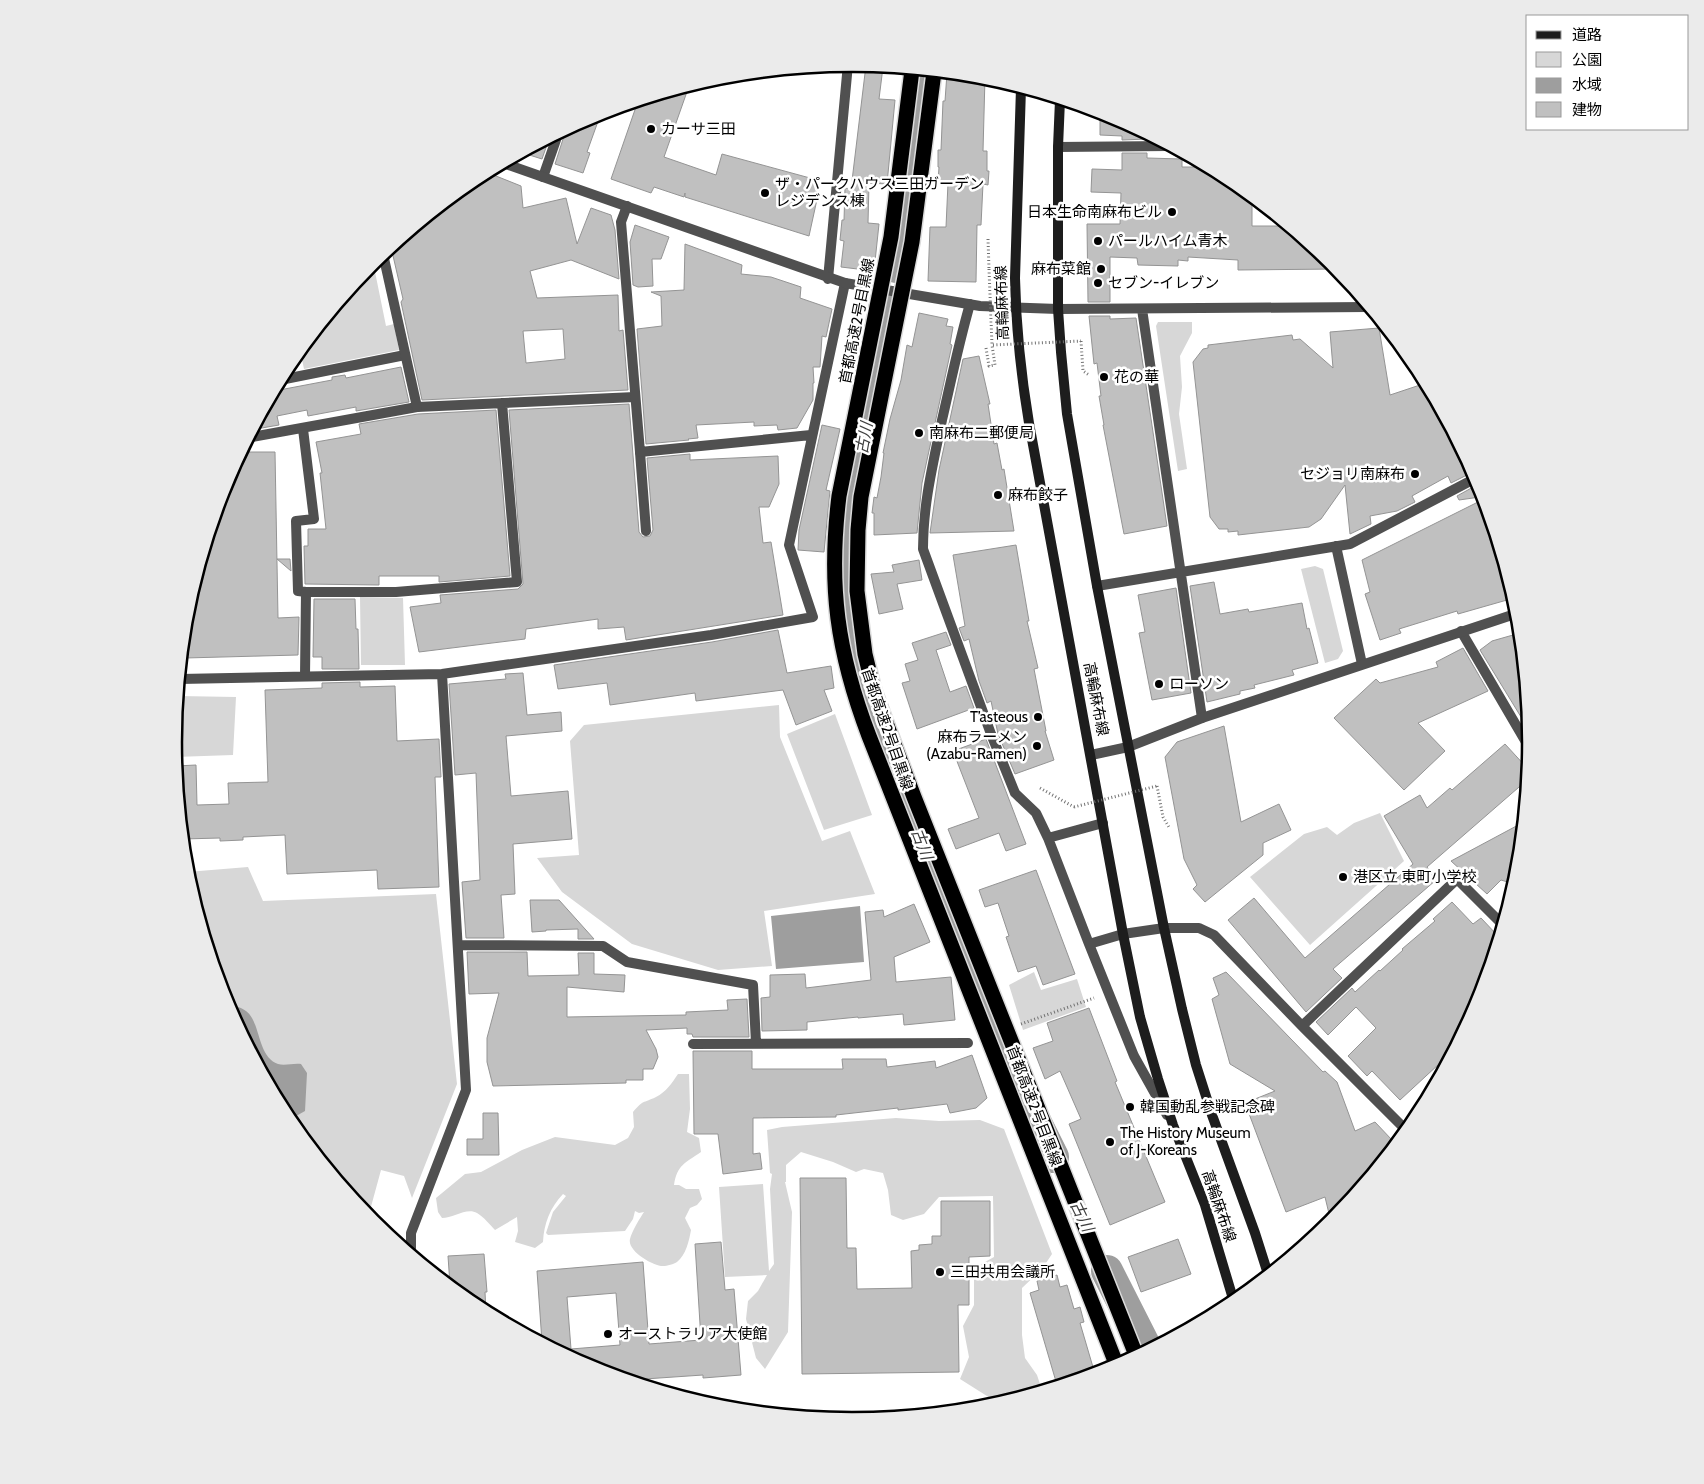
<svg xmlns="http://www.w3.org/2000/svg" width="1704" height="1484" font-family="Cabin,'Noto Sans JP',sans-serif">
<style>
.green{fill:#d7d7d7}
.water{fill:#9e9e9e}
.lines{fill:none;stroke-linecap:round;stroke-linejoin:round}
.river{stroke:#9e9e9e;stroke-width:32}
.building{fill:#c0c0c0;stroke:#949494;fill-rule:evenodd}
.path{stroke:#727272;stroke-width:3;stroke-dasharray:1 2.5;stroke-linecap:butt}
.service{stroke:#505050;stroke-width:10}
.minor{stroke:#505050;stroke-width:10}
.tertiary{stroke:#505050;stroke-width:10}
.secondary{stroke:#1d1d1d;stroke-width:10}
.motorway-bridge-casing{stroke:#dbdbdb;stroke-width:18;stroke-linecap:butt}
.path-bridge{stroke:#727272;stroke-width:3;stroke-dasharray:1 2.5;stroke-linecap:butt}
.motorway-bridge{stroke:#000;stroke-width:15}
.poi-dot{fill:#000;stroke:#fff;stroke-width:2}
.labels{text-anchor:middle;dominant-baseline:central;stroke-width:5;stroke-linejoin:round;paint-order:stroke}
.poi-label{font-size:15px;fill:#000;stroke:#fff;text-anchor:start}
.street-label{font-size:15px;fill:#000;stroke:#fff}
.water-label{font-size:16px;font-style:italic;fill:#3f3f3f;stroke:#fff}
.rim{fill:none;stroke:#000;stroke-width:2.5}
</style>
<rect width="100%" height="100%" fill="#fff"/>
<path class="green" d="M 373,262 L 386,326 L 394,324 L 399,350 L 304,369 L 300,350 Z
M 1158,322 L 1192,322 L 1192,333 L 1180,356 L 1182,387 L 1179,414 L 1187,469 L 1178,471 L 1156,326 Z
M 1315,566 L 1323,569 L 1343,651 L 1338,659 L 1325,663 L 1301,569 Z
M 360,597 L 403,598 L 405,665 L 361,665 Z
M 178,696 L 236,697 L 233,755 L 175,757 L 174,742 Z
M 779,705 L 780,737 L 822,841 L 850,831 L 875,894 L 764,911 L 772,966 L 718,970 L 632,944 L 562,892 L 537,858 L 579,855 L 570,741 L 584,725 Z
M 835,714 L 872,815 L 824,830 L 787,734 Z
M 1380,813 L 1404,861 L 1310,945 L 1250,877 L 1304,834 L 1327,827 L 1337,835 L 1354,823 Z
M 248,867 L 263,901 L 436,894 L 457,1084 L 412,1198 L 404,1176 L 381,1170 L 369,1214 L 370,1218 L 288,1119 L 225,1001 L 187,872 Z
M 1034,972 L 1041,990 L 1077,979 L 1086,1007 L 1023,1030 L 1009,985 Z
M 678,1074 L 689,1074 L 690,1109 L 687,1132 L 699,1138 L 701,1152 C 685,1163 677,1165 674,1185 L 679,1185 L 686,1189 L 699,1189 L 702,1199 L 697,1205 L 690,1208 L 685,1218 L 691,1230 C 689,1241 686,1255 677,1262 C 674,1264 667,1266 663,1266 C 653,1266 627,1251 630,1239 C 632,1231 640,1218 644,1212 L 639,1213 L 635,1211 L 633,1219 L 625,1231 L 548,1235 L 546,1233 L 553,1212 L 566,1196 L 563,1194 C 550,1208 544,1223 543,1242 L 535,1248 L 515,1242 L 518,1231 L 517,1217 L 495,1230 C 490,1225 484,1217 477,1213 C 467,1207 453,1218 442,1218 L 438,1212 L 436,1198 L 465,1174 L 481,1172 L 522,1150 L 555,1137 L 615,1145 L 628,1138 L 634,1127 L 633,1112 C 644,1099 642,1104 656,1097 C 666,1092 672,1083 678,1074 Z
M 896,1118 L 939,1121 L 980,1120 L 1004,1129 L 1052,1254 L 1042,1269 L 1022,1288 L 1022,1335 L 1025,1358 L 1037,1375 L 1042,1390 L 998,1403 L 960,1379 L 969,1357 L 963,1326 L 974,1305 L 974,1268 L 994,1257 L 993,1196 L 939,1197 L 924,1214 L 903,1220 L 891,1215 L 888,1190 L 883,1173 L 864,1169 L 856,1172 L 833,1162 L 801,1152 L 786,1165 L 786,1182 L 785,1182 L 792,1212 L 788,1332 L 765,1369 L 756,1358 L 746,1319 L 748,1301 L 758,1291 L 767,1275 L 725,1277 L 719,1187 L 763,1184 L 769,1271 L 774,1264 L 770,1189 L 772,1174 L 770,1173 L 767,1130 L 782,1127 Z"/>
<path class="water" d="M 860,906 L 864,962 L 776,969 L 771,916 Z
M 227,1005 C 234,1006 241,1007 246,1011 C 261,1022 257,1057 278,1064 C 285,1066 293,1063 301,1064 L 307,1073 L 305,1111 L 289,1120 L 288,1119 Z"/>
<g class="lines">
<path class="river" d="M 896,267 L 915,144 L 922,71
M 888,307 L 852,495 L 844,548 L 850,628 L 867,697 L 936,880 L 1028,1107 L 1053,1157
M 1107,1271 L 1147,1350"/>
</g>
<path class="building" d="M 866,65 L 883,67 L 879,99 L 895,100 L 887,184 L 869,183 L 868,223 L 879,224 L 874,271 L 841,267 L 844,241 L 840,240 L 842,220 L 844,220 L 845,188 L 851,189 Z
M 947,73 L 985,77 L 983,151 L 987,151 L 987,171 L 989,171 L 988,185 L 983,184 L 981,225 L 977,225 L 976,282 L 928,281 L 930,227 L 946,227 L 948,183 L 938,182 L 939,167 L 938,167 L 938,150 L 941,150 L 943,101 L 945,101 Z
M 689,86 L 664,157 L 716,175 L 722,154 L 821,181 L 809,236 L 685,197 L 685,193 L 684,197 L 654,187 L 651,193 L 611,179 L 638,101 Z
M 1100,112 L 1112,115 L 1152,137 L 1147,137 L 1147,139 L 1122,140 L 1122,136 L 1100,135 Z
M 601,113 L 587,152 L 590,153 L 583,173 L 555,164 L 564,136 L 564,131 L 593,115 Z
M 549,139 L 542,159 L 523,153 Z
M 1122,153 L 1147,153 L 1147,158 L 1182,159 L 1182,167 L 1209,167 L 1229,178 L 1252,197 L 1252,226 L 1287,226 L 1332,263 L 1337,269 L 1238,270 L 1238,260 L 1188,257 L 1188,261 L 1178,260 L 1178,266 L 1138,265 L 1137,258 L 1110,257 L 1110,302 L 1088,302 L 1087,224 L 1120,224 L 1121,193 L 1091,192 L 1092,169 L 1122,170 Z
M 486,172 L 521,186 L 523,208 L 566,198 L 577,244 L 591,208 L 611,215 L 615,230 L 619,279 L 571,260 L 530,271 L 537,298 L 618,295 L 619,331 L 623,330 L 628,390 L 422,400 L 401,302 L 403,299 L 391,247 L 475,178 ZM 563,329 L 565,359 L 526,363 L 523,331 Z
M 635,225 L 669,237 L 661,259 L 652,259 L 653,286 L 638,287 L 633,285 L 630,242 Z
M 685,244 L 742,265 L 741,274 L 771,277 L 801,287 L 800,298 L 832,309 L 826,337 L 822,336 L 820,367 L 813,367 L 814,383 L 813,383 L 813,400 L 797,428 L 778,430 L 777,425 L 754,426 L 754,422 L 696,425 L 698,438 L 688,439 L 689,440 L 646,444 L 637,329 L 662,326 L 661,296 L 651,292 L 684,290 Z
M 919,313 L 948,319 L 946,326 L 953,327 L 950,344 L 952,345 L 922,483 L 917,533 L 874,535 L 874,513 L 872,513 L 874,497 L 877,498 L 881,477 L 884,453 L 883,453 L 890,419 L 901,380 L 907,345 L 912,347 Z
M 1089,316 L 1110,316 L 1110,319 L 1136,318 L 1167,526 L 1124,534 L 1103,425 L 1104,425 L 1099,396 L 1101,396 L 1097,363 L 1094,364 Z
M 1379,328 L 1390,395 L 1426,383 L 1473,472 L 1451,483 L 1448,476 L 1412,496 L 1415,502 L 1397,511 L 1370,516 L 1371,524 L 1350,534 L 1345,485 L 1321,519 L 1309,527 L 1238,535 L 1238,531 L 1228,532 L 1228,529 L 1219,529 L 1210,517 L 1193,362 L 1203,349 L 1208,348 L 1208,345 L 1292,335 L 1293,340 L 1300,339 L 1333,368 L 1330,332 Z
M 979,356 L 990,404 L 988,404 L 994,444 L 997,443 L 1002,470 L 1004,469 L 1014,531 L 930,533 L 939,470 L 963,359 Z
M 401,367 L 409,402 L 356,411 L 356,407 L 308,416 L 307,410 L 277,416 L 279,425 L 256,429 L 254,428 L 274,391 L 332,380 L 332,377 L 345,375 L 346,378 Z
M 629,404 L 639,532 L 643,537 L 650,536 L 653,530 L 647,458 L 690,454 L 690,460 L 778,456 L 779,484 L 769,507 L 759,507 L 763,543 L 771,542 L 783,615 L 626,640 L 624,627 L 598,629 L 598,619 L 526,629 L 525,639 L 419,652 L 410,607 L 441,603 L 440,595 L 518,589 L 523,584 L 509,410 Z
M 496,410 L 510,576 L 439,582 L 439,576 L 379,576 L 379,585 L 305,584 L 304,546 L 308,546 L 308,529 L 326,529 L 320,473 L 322,473 L 316,442 L 361,434 L 359,424 L 418,414 Z
M 822,425 L 840,429 L 826,490 L 830,491 L 824,552 L 798,550 L 799,530 Z
M 241,452 L 275,452 L 278,618 L 299,617 L 298,655 L 185,658 L 185,629 L 187,609 L 225,482 Z
M 1475,486 L 1480,497 L 1459,500 L 1457,496 Z
M 1482,500 L 1489,516 L 1514,598 L 1458,614 L 1457,611 L 1399,629 L 1401,633 L 1380,640 L 1365,594 L 1370,592 L 1362,560 Z
M 1016,545 L 1029,621 L 1027,621 L 1038,668 L 1034,669 L 1046,731 L 1045,731 L 1054,760 L 1015,774 L 998,734 L 991,701 L 987,703 L 979,681 L 969,639 L 964,641 L 959,628 L 965,626 L 953,555 Z
M 277,559 L 290,559 L 291,571 Z
M 919,560 L 922,580 L 897,584 L 903,609 L 879,614 L 871,574 L 894,572 L 892,565 Z
M 1214,582 L 1220,614 L 1248,609 L 1249,612 L 1302,603 L 1307,629 L 1309,628 L 1318,663 L 1292,670 L 1294,675 L 1254,685 L 1255,688 L 1240,691 L 1240,694 L 1207,702 L 1190,586 Z
M 1176,588 L 1191,693 L 1152,700 L 1139,633 L 1145,632 L 1138,595 Z
M 314,599 L 355,599 L 356,629 L 358,629 L 359,669 L 322,669 L 322,657 L 313,657 Z
M 778,630 L 787,673 L 831,666 L 834,688 L 824,690 L 832,711 L 796,725 L 783,690 L 696,701 L 695,693 L 610,705 L 607,683 L 558,689 L 554,665 L 712,642 Z
M 946,632 L 951,645 L 936,650 L 950,692 L 966,686 L 974,708 L 917,729 L 902,683 L 910,681 L 905,664 L 918,660 L 912,643 Z
M 1520,633 L 1526,697 L 1529,730 L 1480,650 L 1492,641 Z
M 1463,648 L 1488,691 L 1418,723 L 1445,751 L 1404,790 L 1334,718 L 1376,679 L 1380,683 L 1438,667 L 1436,662 Z
M 523,673 L 527,715 L 561,712 L 562,731 L 506,736 L 511,796 L 568,791 L 572,839 L 513,844 L 515,894 L 501,895 L 504,938 L 466,938 L 462,882 L 480,880 L 476,773 L 455,775 L 449,684 L 506,679 L 505,674 Z
M 360,682 L 360,687 L 395,686 L 397,741 L 439,739 L 441,777 L 435,777 L 439,887 L 378,889 L 377,870 L 287,874 L 285,835 L 243,837 L 243,840 L 220,841 L 220,838 L 183,839 L 176,766 L 196,765 L 197,805 L 229,804 L 228,783 L 268,782 L 265,690 L 322,688 L 322,683 Z
M 1224,726 L 1241,822 L 1279,804 L 1291,830 L 1263,843 L 1263,855 L 1205,902 L 1193,889 L 1197,885 L 1184,859 L 1165,757 L 1177,742 Z
M 986,739 L 1026,844 L 1006,851 L 999,833 L 956,849 L 948,829 L 979,818 L 953,751 Z
M 1505,744 L 1528,769 L 1526,781 L 1427,867 L 1436,880 L 1333,969 L 1342,978 L 1306,1012 L 1228,920 L 1254,898 L 1305,958 L 1413,864 L 1384,816 L 1420,795 L 1427,808 L 1450,788 L 1452,790 Z
M 1522,823 L 1518,864 L 1514,868 L 1516,878 L 1514,884 L 1501,880 L 1487,894 L 1451,861 Z
M 1036,870 L 1075,974 L 1043,985 L 1036,966 L 1018,972 L 1006,937 L 1009,936 L 998,903 L 985,907 L 979,890 Z
M 530,900 L 559,900 L 594,939 L 578,939 L 578,929 L 546,930 L 546,931 L 532,932 Z
M 1452,902 L 1473,924 L 1481,918 L 1498,936 L 1479,1002 L 1443,1068 L 1439,1064 L 1400,1100 L 1372,1071 L 1367,1076 L 1348,1056 L 1376,1028 L 1356,1007 L 1328,1035 L 1316,1022 L 1352,988 L 1355,992 L 1379,970 L 1380,971 L 1403,950 L 1402,949 L 1435,921 L 1433,919 Z
M 914,904 L 930,942 L 894,957 L 896,982 L 951,977 L 955,1020 L 904,1025 L 903,1014 L 858,1018 L 858,1017 L 807,1022 L 807,1030 L 762,1031 L 761,998 L 770,997 L 770,975 L 805,974 L 806,988 L 871,980 L 865,912 L 883,910 L 884,917 Z
M 467,952 L 527,952 L 528,976 L 579,975 L 578,953 L 594,953 L 594,974 L 625,975 L 624,992 L 567,987 L 567,1017 L 686,1015 L 686,1012 L 728,1010 L 727,1000 L 747,999 L 749,1037 L 693,1037 L 692,1034 L 687,1034 L 687,1028 L 646,1030 L 656,1049 L 658,1057 L 653,1069 L 643,1069 L 643,1080 L 626,1080 L 626,1083 L 493,1086 L 487,1062 L 487,1038 L 499,993 L 469,994 Z
M 1226,972 L 1323,1072 L 1325,1071 L 1337,1082 L 1355,1131 L 1375,1122 L 1392,1140 L 1394,1145 L 1331,1222 L 1325,1197 L 1286,1212 L 1245,1103 L 1275,1091 L 1230,1064 L 1212,999 L 1219,995 L 1213,978 Z
M 1089,1008 L 1117,1081 L 1115,1082 L 1165,1202 L 1110,1225 L 1069,1124 L 1081,1119 L 1060,1071 L 1045,1079 L 1033,1048 L 1053,1041 L 1047,1023 Z
M 693,1051 L 752,1051 L 752,1069 L 843,1069 L 842,1059 L 886,1059 L 887,1067 L 935,1061 L 936,1068 L 972,1055 L 987,1098 L 976,1108 L 950,1113 L 947,1104 L 898,1110 L 898,1108 L 836,1115 L 836,1117 L 753,1118 L 753,1154 L 760,1153 L 762,1169 L 723,1174 L 718,1134 L 694,1134 Z
M 483,1113 L 498,1113 L 499,1155 L 467,1155 L 467,1139 L 483,1139 Z
M 800,1178 L 846,1178 L 847,1248 L 856,1248 L 857,1289 L 912,1288 L 911,1251 L 919,1250 L 919,1245 L 932,1244 L 932,1236 L 941,1236 L 941,1201 L 990,1201 L 990,1256 L 969,1257 L 969,1305 L 958,1305 L 959,1372 L 802,1374 Z
M 1178,1239 L 1191,1274 L 1141,1292 L 1128,1257 Z
M 721,1242 L 725,1290 L 734,1289 L 741,1375 L 703,1378 L 703,1375 L 630,1380 L 592,1369 L 542,1342 L 537,1271 L 643,1262 L 649,1344 L 701,1340 L 695,1244 ZM 616,1293 L 620,1345 L 571,1349 L 567,1297 Z
M 484,1254 L 487,1292 L 485,1292 L 486,1312 L 475,1306 L 450,1285 L 448,1256 Z
M 1057,1275 L 1060,1287 L 1067,1285 L 1074,1309 L 1080,1307 L 1084,1322 L 1080,1323 L 1095,1374 L 1057,1385 L 1030,1293 L 1039,1290 L 1037,1281 Z"/>
<g class="lines">
<path class="path" d="M 988,239 L 989,269
M 1081,341 L 1083,371 L 1089,375
M 986,348 L 989,366 L 995,365 L 992,345
M 1157,786 L 1163,817 L 1170,829
M 1040,788 L 1074,807
M 1021,1024 L 1094,998"/>
<path class="service" d="M 543,177 L 558,134
M 280,380 L 405,355
M 303,429 L 314,519 L 296,521 L 298,591 L 306,592 L 396,592 L 517,582 L 502,403
M 251,434 L 252,437 L 417,407 L 635,397
M 640,452 L 646,531
M 1461,631 L 1530,749"/>
<path class="minor" d="M 1058,147 L 1168,146
M 627,206 L 621,222 L 640,452 L 811,435
M 383,254 L 417,407
M 828,279 L 848,64
M 970,304 C 959,342 951,381 942,420 C 933,464 923,504 923,549 L 991,734 L 1015,793 L 1036,813 L 1048,838
M 1058,309 L 1368,307
M 1142,309 L 1202,718
M 1336,546 L 1362,664
M 1097,586 L 1350,544 L 1476,478
M 305,676 L 306,592
M 180,679 L 442,674 L 711,635 L 813,617 L 789,545 L 845,283
M 1089,944 L 1048,838 L 1103,823
M 459,945 L 603,946 L 627,962 L 753,985 L 756,1043
M 1302,1026 L 1457,879 L 1502,924
M 693,1044 L 968,1043
M 1167,1115 L 1134,1056 L 1089,944 L 1123,934 L 1164,928 L 1199,928 L 1214,935 L 1302,1026 L 1406,1130
M 411,1254 L 411,1233 L 466,1090 L 442,674"/>
<path class="tertiary" d="M 503,163 L 845,283 L 980,306 L 1058,309
M 1091,755 L 1128,747 L 1202,718 L 1518,613"/>
<path class="secondary" d="M 1021,88 L 1015,278 C 1016,327 1021,375 1029,423 L 1123,934 L 1140,1017 L 1158,1079 L 1173,1125 L 1205,1205 L 1234,1302
M 1060,100 L 1058,147 L 1058,309 L 1061,352 L 1067,414 L 1097,586 L 1164,928 L 1182,1009 L 1196,1065 L 1212,1115 L 1255,1233 L 1268,1274"/>
<g class="motorway-bridge-casing">
<path id="motorway-bridge" d="M 912,70 L 891,237 L 839,496 C 828,585 837,652 869,736 L 1117,1366
M 934,72 L 912,242 L 861,497 L 858,530 L 857,591 L 865,654 L 874,691 L 914,797 L 1136,1355"/>
</g>
<path class="path-bridge" d="M 989,269 L 992,345 L 1081,341
M 1074,807 L 1157,786"/>
<use href="#motorway-bridge" class="motorway-bridge"/>
</g>
<g class="poi-dot">
<circle cx="651" cy="129" r="5"/>
<circle cx="765" cy="193" r="5"/>
<circle cx="1172" cy="212" r="5"/>
<circle cx="1098" cy="241" r="5"/>
<circle cx="1101" cy="269" r="5"/>
<circle cx="1098" cy="283" r="5"/>
<circle cx="1104" cy="377" r="5"/>
<circle cx="919" cy="433" r="5"/>
<circle cx="1415" cy="474" r="5"/>
<circle cx="998" cy="495" r="5"/>
<circle cx="1159" cy="684" r="5"/>
<circle cx="1038" cy="717" r="5"/>
<circle cx="1037" cy="746" r="5"/>
<circle cx="1343" cy="877" r="5"/>
<circle cx="1130" cy="1107" r="5"/>
<circle cx="1110" cy="1142" r="5"/>
<circle cx="940" cy="1272" r="5"/>
<circle cx="608" cy="1334" r="5"/>
</g>
<g class="labels">
<g class="poi-label">
<text x="661" y="129">カーサ三田</text>
<text x="775" y="184">ザ・パークハウス三田ガーデン<tspan x="775" dy="17">レジデンス棟</tspan></text>
<text x="1162" y="212" text-anchor="end">日本生命南麻布ビル</text>
<text x="1108" y="241">パールハイム青木</text>
<text x="1091" y="269" text-anchor="end">麻布菜館</text>
<text x="1108" y="283">セブン-イレブン</text>
<text x="1114" y="377">花の華</text>
<text x="929" y="433">南麻布二郵便局</text>
<text x="1405" y="474" text-anchor="end">セジョリ南麻布</text>
<text x="1008" y="495">麻布餃子</text>
<text x="1169" y="684">ローソン</text>
<text x="1028" y="717" text-anchor="end">T’asteous</text>
<text x="1027" y="737" text-anchor="end">麻布ラーメン<tspan x="1027" dy="17">(Azabu-Ramen)</tspan></text>
<text x="1353" y="877">港区立 東町小学校</text>
<text x="1140" y="1107">韓国動乱参戦記念碑</text>
<text x="1120" y="1133">The History Museum<tspan x="1120" dy="17">of J-Koreans</tspan></text>
<text x="950" y="1272">三田共用会議所</text>
<text x="618" y="1334">オーストラリア大使館</text>
</g>
<g class="street-label">
<text transform="translate(1002 303) rotate(-92)">高輪麻布線</text>
<text transform="translate(857 321) rotate(-79)">首都高速2号目黒線</text>
<text transform="translate(1096 699) rotate(79)">高輪麻布線</text>
<text transform="translate(887 729) rotate(71)">首都高速2号目黒線</text>
<text transform="translate(1034 1106) rotate(69)">首都高速2号目黒線</text>
<text transform="translate(1219 1206) rotate(71)">高輪麻布線</text>
</g>
<g class="water-label">
<text transform="translate(864 438) rotate(-80)">古川</text>
<text transform="translate(922 844) rotate(69)">古川</text>
<text transform="translate(1082 1216) rotate(64)">古川</text>
</g>
</g>
<path d="M0 0H1704V1484H0ZM182 742a670 670 0 1 1 1340 0a670 670 0 1 1-1340 0Z" fill="#ebebeb" fill-rule="evenodd"/>
<path class="rim" d="M182 742a670 670 0 1 1 1340 0a670 670 0 1 1-1340 0Z"/>
<rect x="1526" y="15" width="162" height="115" fill="#ffffff" stroke="#999999"/>
<rect x="1536" y="31" width="25" height="8" fill="#1d1d1d" stroke="#999999"/>
<text x="1572" y="40" font-size="15" fill="#000000">道路</text>
<rect x="1536" y="52" width="25" height="15" fill="#d7d7d7" stroke="#999999"/>
<text x="1572" y="65" font-size="15" fill="#000000">公園</text>
<rect x="1536" y="78" width="25" height="15" fill="#9e9e9e" stroke="#999999"/>
<text x="1572" y="90" font-size="15" fill="#000000">水域</text>
<rect x="1536" y="102" width="25" height="15" fill="#c0c0c0" stroke="#999999"/>
<text x="1572" y="115" font-size="15" fill="#000000">建物</text>
</svg>
